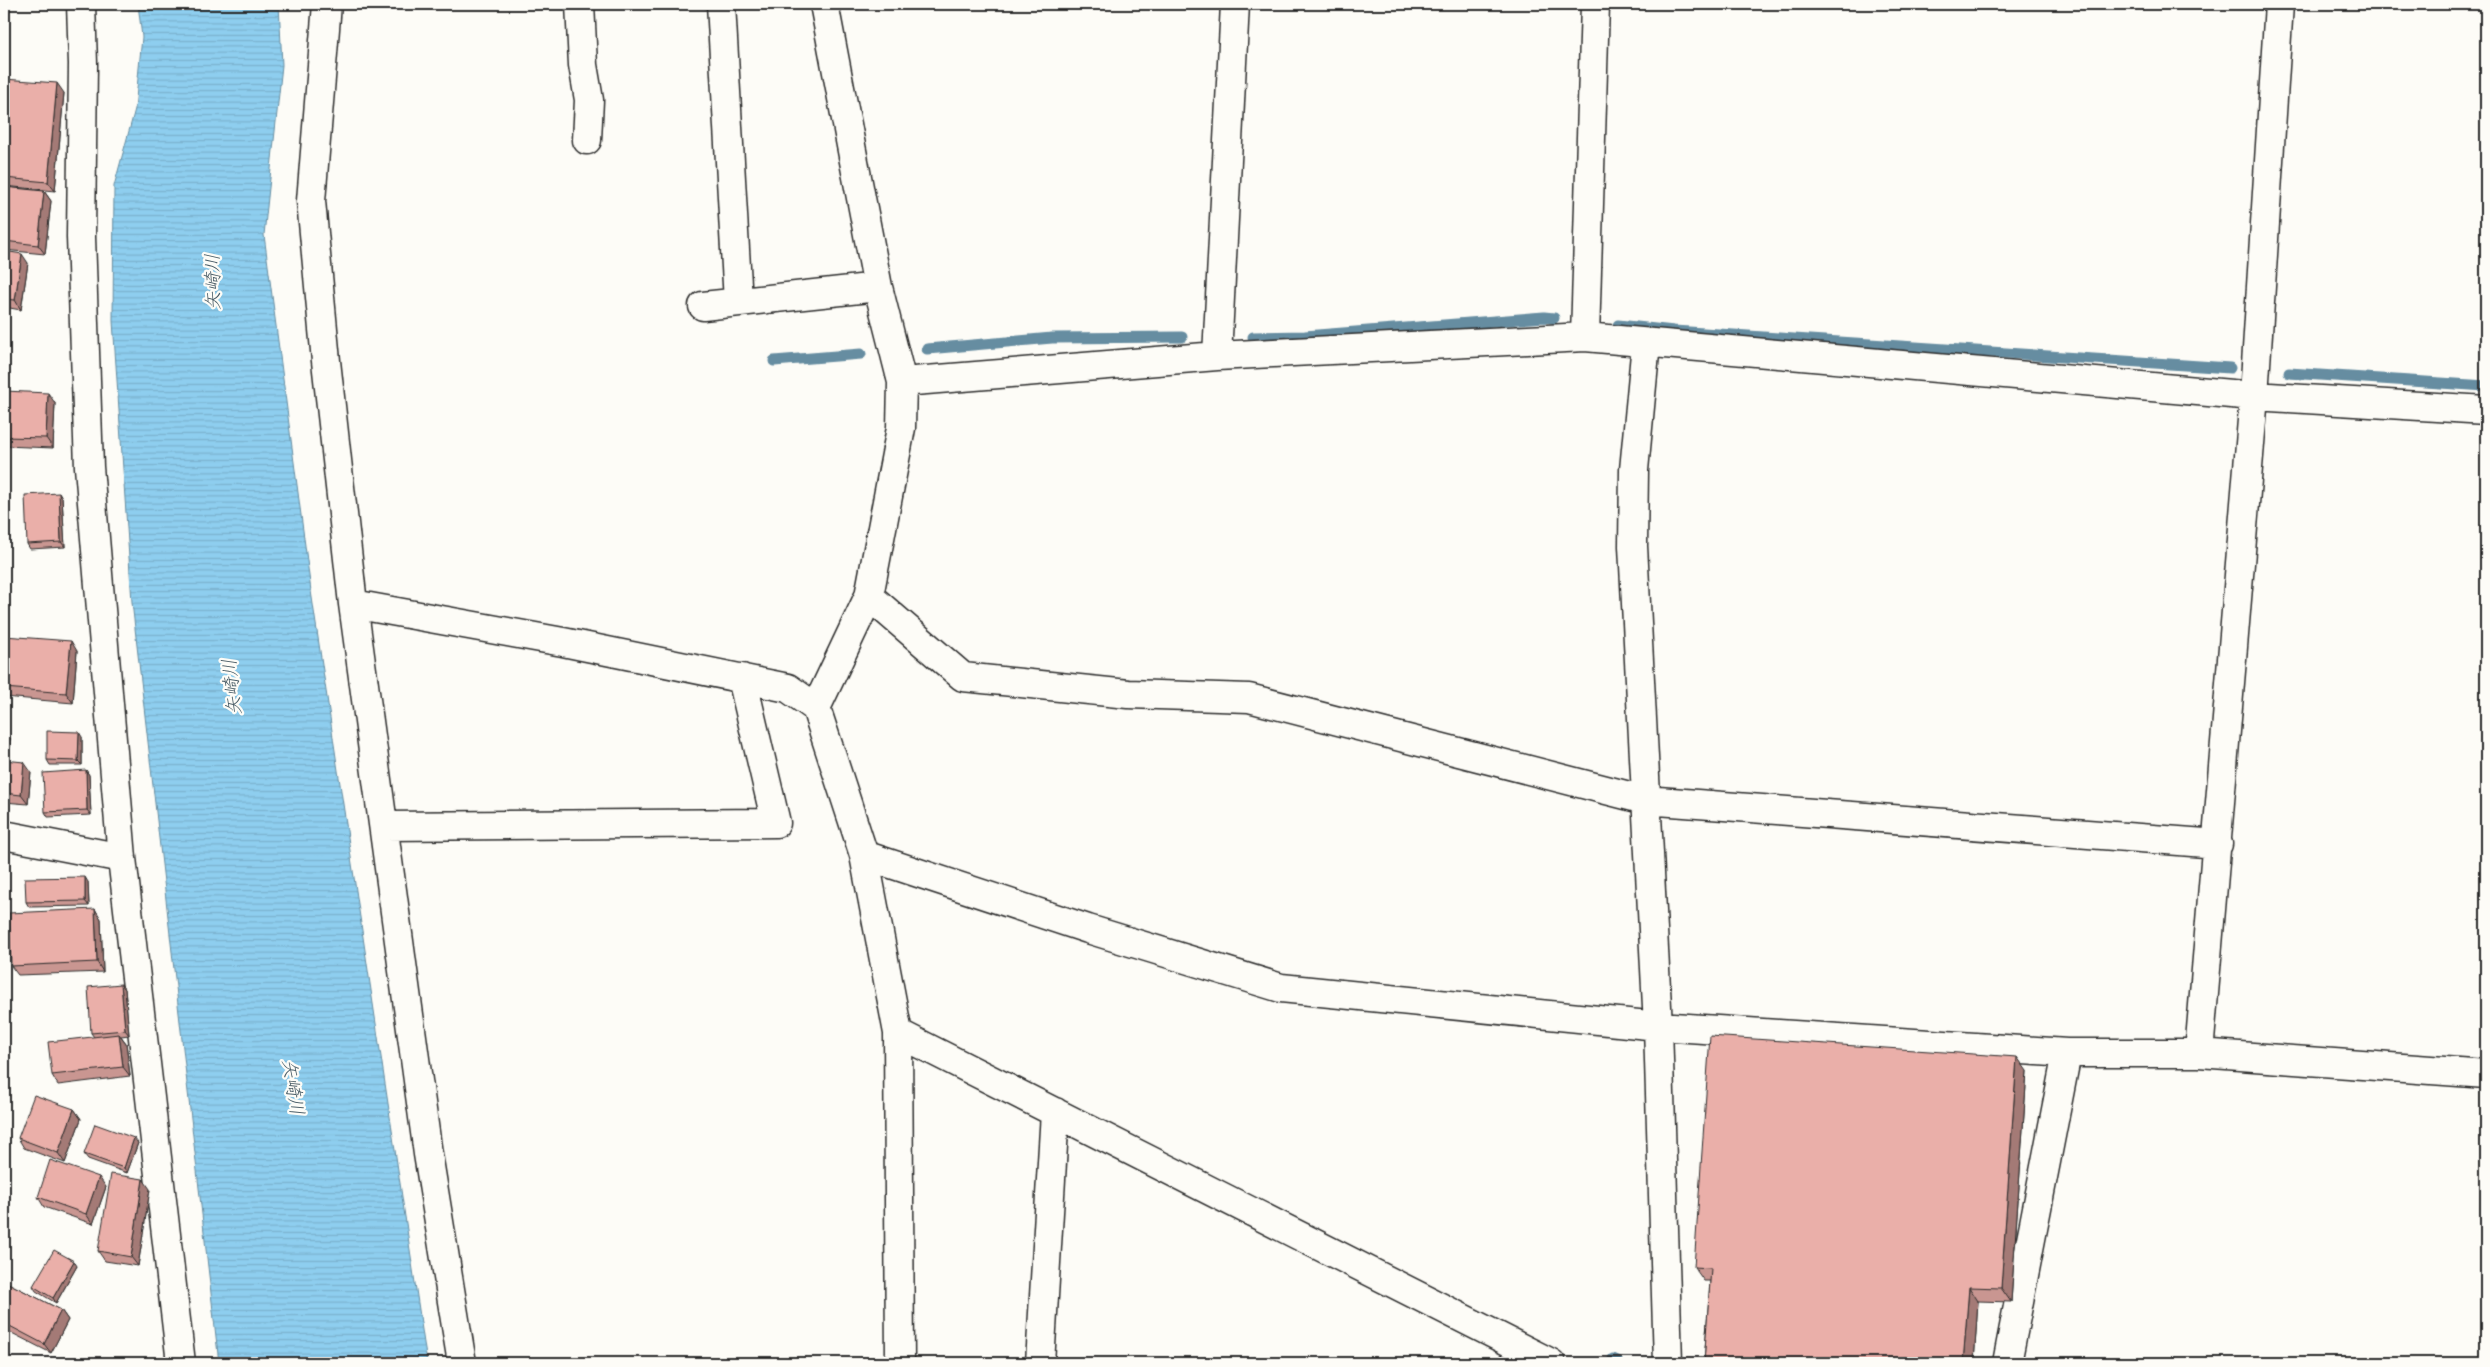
<svg xmlns="http://www.w3.org/2000/svg" width="2490" height="1367" font-family="Kalam,'Klee One',sans-serif">
<style>
.water{fill:url(#water-rules);stroke:#668da1}
.lines{fill:none;stroke-linecap:round;stroke-linejoin:round}
.stream{stroke:#668da1;stroke-width:11}
.minor-casing{stroke:#2b2b2b;stroke-width:31}
.minor{stroke:#fdfcf7;stroke-width:28}
.wall{fill:#c99691;stroke:#2b2b2b}
.shaded-wall{fill:#a47a76;stroke:#2b2b2b}
.building{fill:#eaafa9;stroke:#2b2b2b}
.labels{text-anchor:middle;dominant-baseline:central;stroke-width:4.5;stroke-linejoin:round;paint-order:stroke}
.water-label{font-size:19px;font-style:italic;fill:#495c66;stroke:#fdfcf7}
</style>
<defs>
<pattern id="water-rules" width="6" height="5" patternUnits="userSpaceOnUse" patternTransform="scale(1.25)"><rect width="6" height="5" fill="#8eceef"/><path d="M0 2.5h6" fill="none" stroke="#7bb1cd"/></pattern>
</defs>
<rect width="100%" height="100%" fill="#fdfcf7"/>
<filter id="ink" filterUnits="userSpaceOnUse"><feTurbulence type="fractalNoise" baseFrequency=".02" numOctaves="2"/><feDisplacementMap in="SourceGraphic" scale="10" xChannelSelector="R" yChannelSelector="G"/><feConvolveMatrix kernelMatrix="1 2 1 2 8 2 1 2 1" color-interpolation-filters="sRGB"/></filter>
<g filter="url(#ink)">
<path class="water" d="M 138,4 L 279,4 L 282,65 L 264,235 L 311,591 L 427,1363 L 219,1363 L 132,602 L 113,321 L 114,186 L 135,109 L 142,37 Z"/>
<g class="lines">
<path class="stream" d="M 1618,325 L 1674,331 L 2230,368
M 1253,337 L 1305,336 L 1544,317 L 1554,318
M 927,349 L 1052,338 L 1182,337
M 774,361 L 861,354
M 2289,373 L 2486,386
M 1613,1359 L 1617,1361"/>
<g class="minor-casing">
<path id="minor" d="M 81,4 L 83,64 L 81,237 L 89,467 L 122,858 L 181,1363
M 327,4 L 311,201 L 326,361 L 353,604 L 428,1154 L 462,1363
M 580,4 L 583,65 L 589,100 L 587,140
M 721,4 L 738,302
M 703,306 L 878,287
M 1585,337 L 1595,4
M 1646,343 L 1634,470 L 1633,546 L 1658,1026 L 1668,1363
M 1217,356 L 1235,4
M 902,382 L 1217,356 L 1585,337 L 2254,396 L 2486,410
M 869,596 L 963,677 L 1128,694 L 1249,698 L 1645,800 L 2218,844
M 353,604 L 563,642 L 788,688 L 816,708 L 864,855 L 898,1033 L 900,1363
M 816,708 L 869,596 L 901,428 L 902,382 L 878,287 L 824,4
M 384,826 L 776,823 L 742,678
M 4,835 L 122,858
M 864,855 L 1088,929 L 1281,988 L 1658,1026 L 2067,1053 L 2199,1053 L 2486,1074
M 898,1033 L 1551,1363
M 2199,1053 L 2254,396 L 2279,4
M 1040,1363 L 1055,1112
M 2007,1363 L 2067,1053"/>
</g>
<use href="#minor" class="minor"/>
</g>
<path class="wall" d="M 4,79 L 64,93 L 55,191 L 4,186 Z
M 4,187 L 44,191 L 51,201 L 45,254 L 4,250 Z
M 4,251 L 28,263 L 21,310 L 4,307 Z
M 4,391 L 55,403 L 53,448 L 4,446 Z
M 62,498 L 65,547 L 30,549 L 27,544 Z
M 4,636 L 77,651 L 73,703 L 4,697 Z
M 4,733 L 10,738 L 7,760 L 4,760 Z
M 82,737 L 82,765 L 50,765 L 47,760 Z
M 4,760 L 31,772 L 28,804 L 4,802 Z
M 86,770 L 89,775 L 91,815 L 48,817 L 45,812 Z
M 88,882 L 89,906 L 29,907 L 26,902 Z
M 95,909 L 101,919 L 103,972 L 18,975 L 11,966 Z
M 121,984 L 125,989 L 129,1035 L 121,1036 L 126,1043 L 130,1076 L 58,1085 L 52,1075 L 94,1037 L 91,1033 Z
M 2027,1071 L 2011,1302 L 1978,1301 L 1974,1363 L 1704,1363 L 1710,1281 L 1704,1281 L 1694,1267 Z
M 74,1109 L 81,1119 L 65,1163 L 24,1148 L 18,1138 Z
M 138,1143 L 127,1173 L 88,1159 L 84,1154 Z
M 106,1187 L 93,1224 L 44,1207 L 38,1197 Z
M 150,1189 L 138,1266 L 105,1261 L 98,1251 Z
M 77,1266 L 56,1303 L 36,1291 L 33,1286 Z
M 4,1281 L 61,1310 L 68,1320 L 51,1353 L 4,1329 Z"/>
<path class="shaded-wall" d="M 57,83 L 64,93 L 55,191 L 48,182 Z
M 44,191 L 51,201 L 45,254 L 38,245 Z
M 22,254 L 28,263 L 21,310 L 15,300 Z
M 48,393 L 55,403 L 53,448 L 46,438 Z
M 59,493 L 62,498 L 65,547 L 61,542 Z
M 71,641 L 77,651 L 73,703 L 66,693 Z
M 79,732 L 82,737 L 82,765 L 78,761 Z
M 6,733 L 10,738 L 7,760 L 4,755 Z
M 24,762 L 31,772 L 28,804 L 21,795 Z
M 86,770 L 89,775 L 91,815 L 87,810 Z
M 85,877 L 88,882 L 89,906 L 85,901 Z
M 95,909 L 101,919 L 103,972 L 97,962 Z
M 121,984 L 125,989 L 129,1035 L 125,1030 Z
M 119,1034 L 126,1043 L 130,1076 L 123,1067 Z
M 2017,1057 L 2027,1071 L 2011,1302 L 2001,1288 Z
M 74,1109 L 81,1119 L 65,1163 L 58,1153 Z
M 134,1138 L 138,1143 L 127,1173 L 124,1168 Z
M 99,1177 L 106,1187 L 93,1224 L 86,1214 Z
M 143,1179 L 150,1189 L 138,1266 L 131,1257 Z
M 74,1261 L 77,1266 L 56,1303 L 53,1298 Z
M 1969,1287 L 1978,1301 L 1974,1363 L 1963,1363 Z
M 61,1310 L 68,1320 L 51,1353 L 44,1344 Z"/>
<path class="building" d="M 4,79 L 57,83 L 48,182 L 4,178 Z
M 4,187 L 44,191 L 38,245 L 4,241 Z
M 4,251 L 22,254 L 15,300 L 4,299 Z
M 4,391 L 48,393 L 46,438 L 4,437 Z
M 59,493 L 61,542 L 27,544 L 25,495 Z
M 4,636 L 71,641 L 66,693 L 4,688 Z
M 47,731 L 79,732 L 78,761 L 47,760 Z
M 4,733 L 6,733 L 4,755 Z
M 4,760 L 24,762 L 21,795 L 4,793 Z
M 86,770 L 87,810 L 45,812 L 43,773 Z
M 85,877 L 85,901 L 26,902 L 25,878 Z
M 95,909 L 97,962 L 11,966 L 9,913 Z
M 121,984 L 125,1030 L 91,1033 L 88,987 Z
M 119,1034 L 123,1067 L 52,1075 L 48,1042 Z
M 1710,1036 L 2017,1057 L 2001,1288 L 1969,1287 L 1963,1363 L 1704,1363 L 1711,1268 L 1694,1267 Z
M 34,1095 L 74,1109 L 58,1153 L 18,1138 Z
M 95,1124 L 134,1138 L 124,1168 L 84,1154 Z
M 50,1160 L 99,1177 L 86,1214 L 38,1197 Z
M 111,1174 L 143,1179 L 131,1257 L 98,1251 Z
M 54,1250 L 74,1261 L 53,1298 L 33,1286 Z
M 4,1281 L 61,1310 L 44,1344 L 4,1323 Z"/>
</g>
<g class="labels">
<g class="water-label">
<text transform="translate(214 282) rotate(-91)">矢崎川</text>
<text transform="translate(233 687) rotate(-96)">矢崎川</text>
<text transform="translate(292 1087) rotate(81)">矢崎川</text>
</g>
</g>
<rect width="2490" height="1367" fill="none" stroke="#fdfcf7" stroke-width="20"/>
<rect x="10" y="10" width="2470" height="1347" fill="none" stroke="#2b2b2b" stroke-width="2" filter="url(#ink)"/>
</svg>
